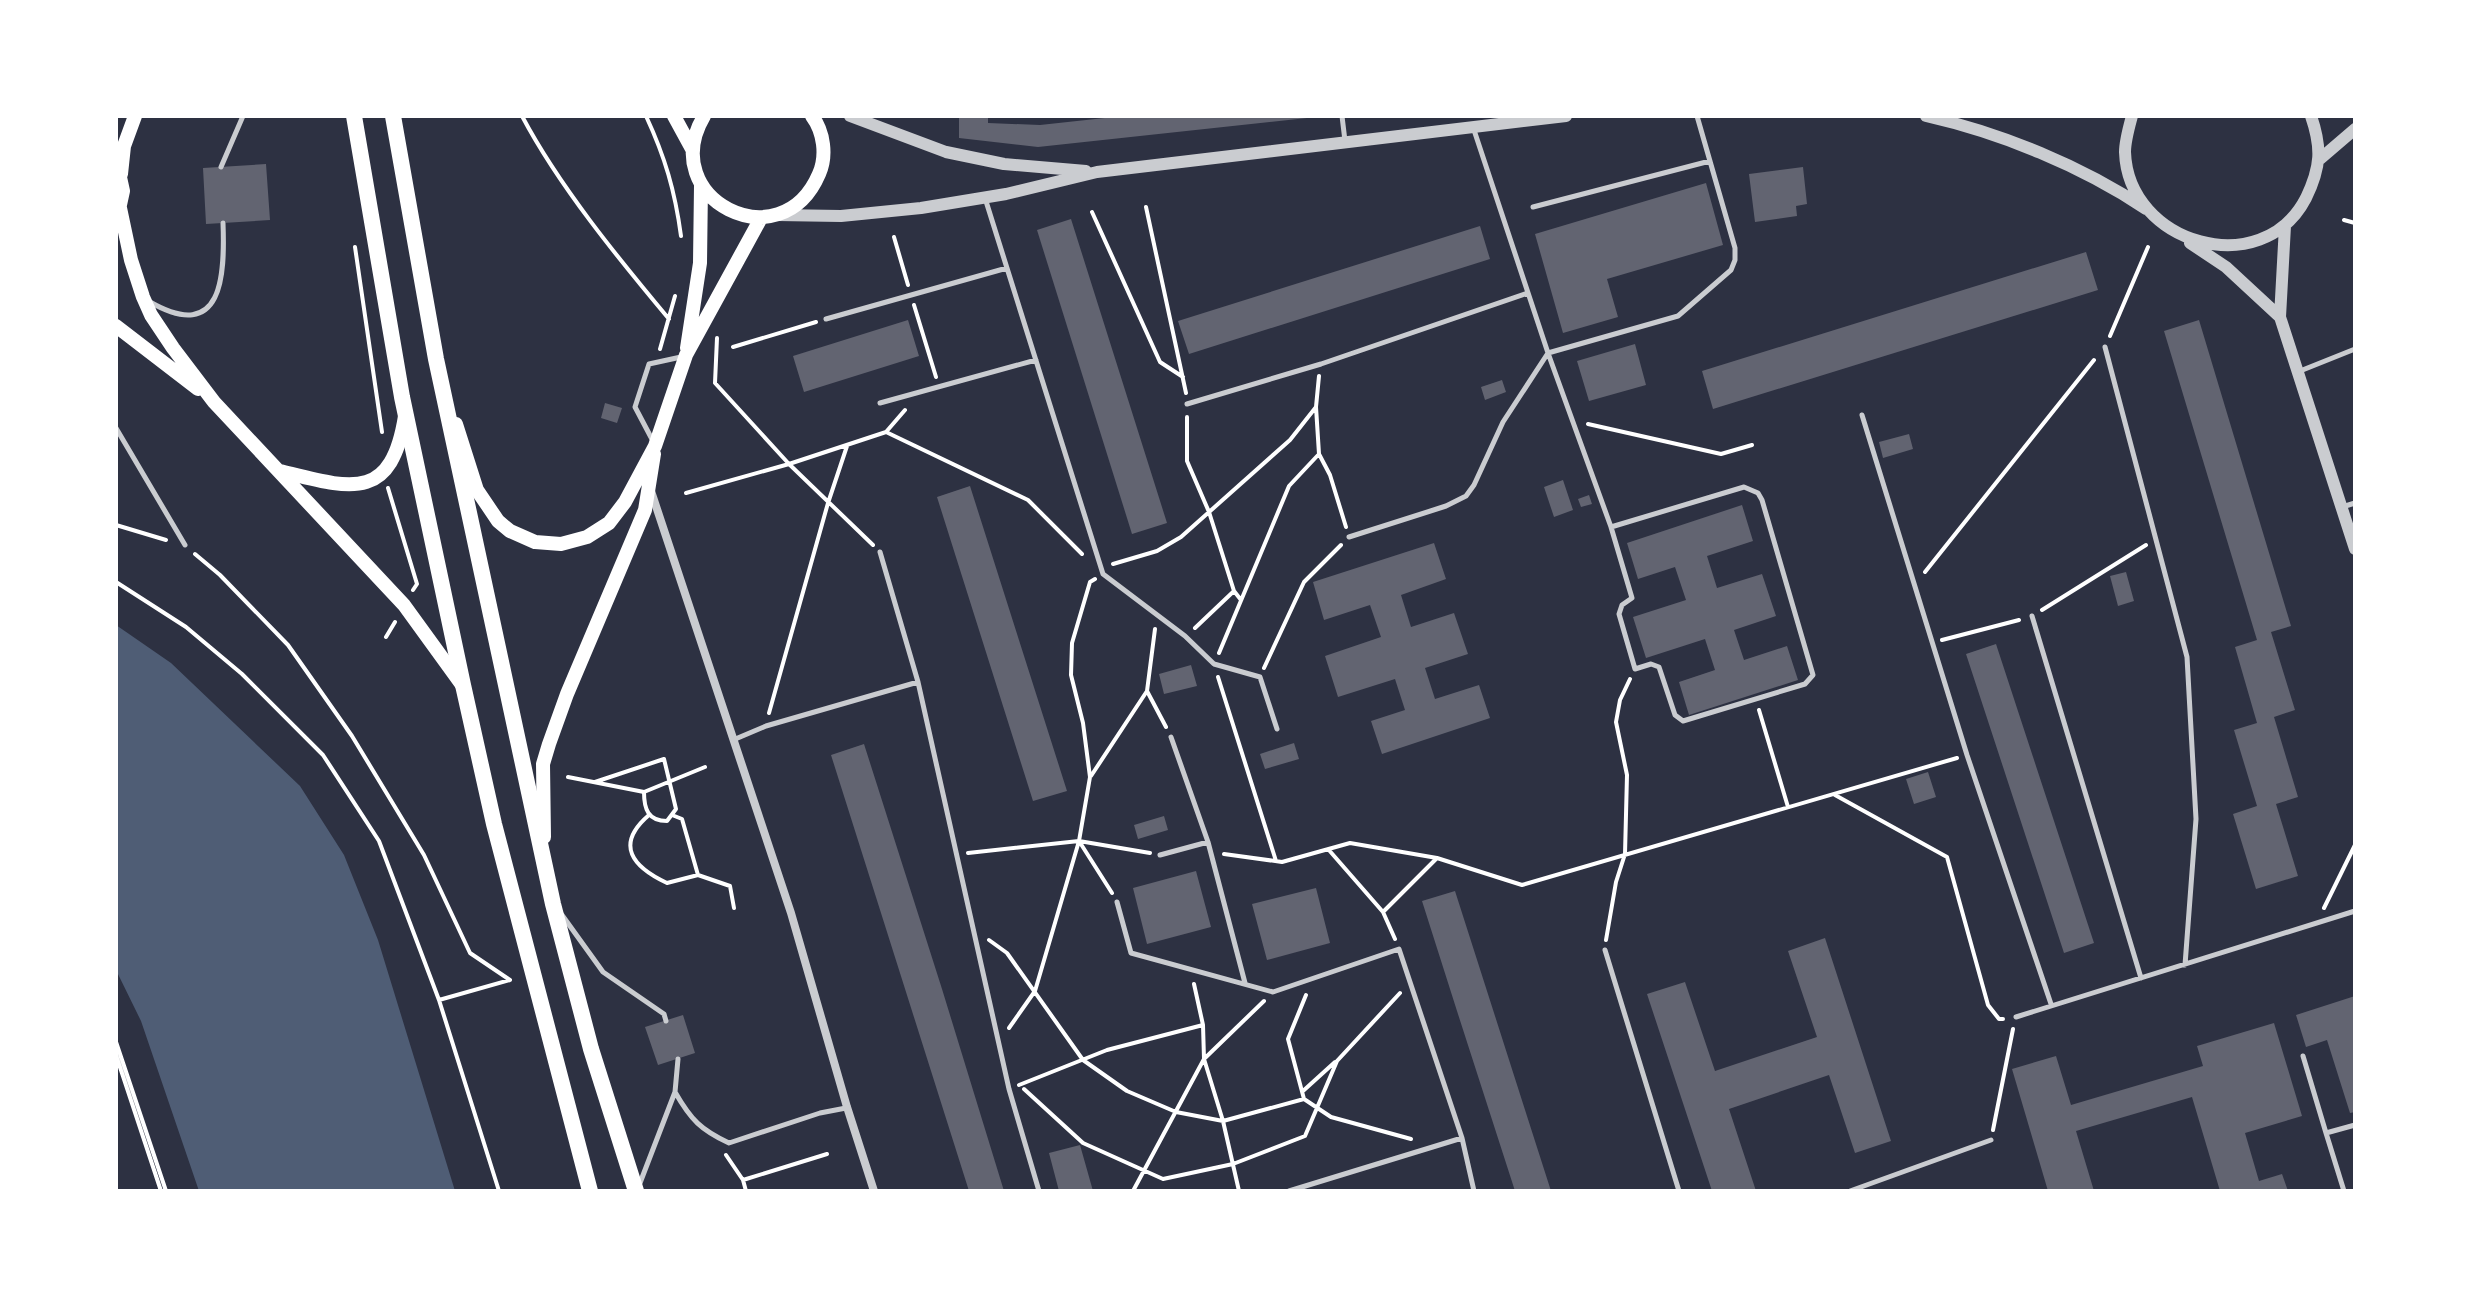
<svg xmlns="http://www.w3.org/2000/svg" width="2471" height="1307" font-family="Ubuntu,sans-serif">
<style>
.water{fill:#4f5d75}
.building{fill:#626471}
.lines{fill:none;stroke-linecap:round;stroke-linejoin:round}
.path{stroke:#fff;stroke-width:4}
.service{stroke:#caccd0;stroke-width:5}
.minor{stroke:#caccd0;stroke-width:8}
.tertiary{stroke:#caccd0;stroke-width:12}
.secondary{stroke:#fff;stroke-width:14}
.trunk{stroke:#fff;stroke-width:16}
</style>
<rect width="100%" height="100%" fill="#2d3142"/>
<path class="water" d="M 116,625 L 171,663 L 300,786 L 344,855 L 378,940 L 455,1191 L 199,1191 L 141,1021 L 116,970 Z"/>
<path class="building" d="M 959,116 L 988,116 L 988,123 L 1040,125 L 1123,116 L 1307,116 L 1307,118 L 1038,147 L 959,138 Z
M 266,164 L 270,220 L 206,224 L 203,168 Z
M 1803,167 L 1807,204 L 1796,206 L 1797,216 L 1755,222 L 1749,174 Z
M 1706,183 L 1723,245 L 1607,279 L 1618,317 L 1563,333 L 1535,234 Z
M 1071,219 L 1167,523 L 1132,534 L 1037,230 Z
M 1480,226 L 1490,259 L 1189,354 L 1178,321 Z
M 2086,252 L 2098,290 L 1713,409 L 1702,371 Z
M 908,320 L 919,356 L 804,392 L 793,356 Z
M 2199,320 L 2291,626 L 2271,632 L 2295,710 L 2274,717 L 2298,797 L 2276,804 L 2298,876 L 2256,889 L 2233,814 L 2257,806 L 2234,730 L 2257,723 L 2235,647 L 2257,640 L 2164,331 Z
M 1635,344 L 1646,385 L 1589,401 L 1577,361 Z
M 1502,380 L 1506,392 L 1485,400 L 1481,387 Z
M 605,403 L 622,408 L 617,423 L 601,418 Z
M 1909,434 L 1913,449 L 1883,458 L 1879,442 Z
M 1563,480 L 1573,510 L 1554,517 L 1544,487 Z
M 970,486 L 1067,791 L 1033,801 L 937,497 Z
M 1589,495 L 1592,504 L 1581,507 L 1578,499 Z
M 1742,505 L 1753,541 L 1707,556 L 1717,588 L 1762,574 L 1776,616 L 1734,630 L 1744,660 L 1787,646 L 1798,680 L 1689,715 L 1679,682 L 1715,670 L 1705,639 L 1646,658 L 1633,617 L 1686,600 L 1675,567 L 1638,579 L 1627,543 Z
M 1434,543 L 1446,579 L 1401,595 L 1411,627 L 1454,613 L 1468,654 L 1425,668 L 1435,699 L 1479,685 L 1490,718 L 1382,754 L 1371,721 L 1405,710 L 1395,679 L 1338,697 L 1325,656 L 1381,637 L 1370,605 L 1324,620 L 1313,582 Z
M 2126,572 L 2134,601 L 2118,606 L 2110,576 Z
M 1996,644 L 2094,943 L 2064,953 L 1966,654 Z
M 1191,665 L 1197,686 L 1164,694 L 1159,674 Z
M 1294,743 L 1299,759 L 1265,769 L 1260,754 Z
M 864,744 L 942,989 L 1004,1191 L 969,1191 L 831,755 Z
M 1928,772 L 1936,797 L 1914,804 L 1906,779 Z
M 1164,816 L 1168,830 L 1138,839 L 1134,825 Z
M 1196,871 L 1211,927 L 1147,944 L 1133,888 Z
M 1316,888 L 1330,943 L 1267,960 L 1252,904 Z
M 1455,891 L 1551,1191 L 1515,1191 L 1457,1011 L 1422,901 Z
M 1825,938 L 1891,1141 L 1855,1153 L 1829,1075 L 1729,1109 L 1756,1191 L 1712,1191 L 1647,994 L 1685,982 L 1715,1071 L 1817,1037 L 1788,951 Z
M 2355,996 L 2355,1112 L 2350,1113 L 2327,1040 L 2306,1047 L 2296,1015 Z
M 683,1015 L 695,1053 L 658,1065 L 645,1027 Z
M 2274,1023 L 2302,1116 L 2245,1133 L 2259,1181 L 2282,1174 L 2288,1191 L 2220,1191 L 2192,1097 L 2076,1131 L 2094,1191 L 2048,1191 L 2012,1069 L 2056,1056 L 2071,1105 L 2203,1066 L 2197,1046 Z
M 1080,1145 L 1093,1191 L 1059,1191 L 1049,1153 Z"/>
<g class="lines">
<path class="path" d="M 522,116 C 559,186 618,258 669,319
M 646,116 C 665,157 675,191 681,236
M 1146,207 L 1186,393
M 1092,212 L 1160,362 L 1183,377
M 2344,220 L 2355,223
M 894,237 L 908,285
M 355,247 L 382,432
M 914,305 L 936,377
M 2110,336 L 2148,247
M 717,338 L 715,383 L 789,464 L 873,545
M 733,347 L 816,322
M 660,349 L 675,296
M 1187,417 L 1187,461 L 1209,512 L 1234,591 L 1241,600
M 1588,424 L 1721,454 L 1752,445
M 886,432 L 1028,500 L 1082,554
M 1319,454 L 1330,475 L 1346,527
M 388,488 L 417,584 L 413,590
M 686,493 L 789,464 L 886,432 L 905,410
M 116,525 L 166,540
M 195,554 L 220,575 L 288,645 L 352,736 L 424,855 L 470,953 L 510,980
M 1113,564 L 1157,551 L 1181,537 L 1290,440 L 1316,407
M 1925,572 L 2094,360
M 116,582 L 186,627 L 242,674 L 323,755 L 379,841 L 439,1000 L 499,1191
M 2042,610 L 2146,545
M 1195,628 L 1234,591
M 1155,629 L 1147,691 L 1166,727
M 386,637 L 395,622
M 1942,640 L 2019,620
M 1219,653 L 1289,486 L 1319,454 L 1316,407 L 1319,376
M 1264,668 L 1304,582 L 1341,545
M 1218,677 L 1276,861
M 1759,710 L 1788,807
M 769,713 L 828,503 L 847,446
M 1091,776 L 1147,691
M 568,777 L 644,792 L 705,767
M 595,782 L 664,759 L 676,809 L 667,821 C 648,821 644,809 644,792
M 1835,795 L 1947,857 L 1988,1005 L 1999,1019 L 2003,1019
M 649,815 C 614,845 633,867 667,883 L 698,875
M 672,815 L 682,819 L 698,875 L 730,886 L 734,908
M 1079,841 L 1112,893
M 1328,849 L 1383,912
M 968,853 L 1079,841 L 1150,853
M 1224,854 L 1282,862 L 1350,843 L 1437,858 L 1522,885 L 1957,758
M 2324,908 L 2355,845
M 1395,939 L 1383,912 L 1437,858
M 989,940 L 1007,953 L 1083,1060 L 1127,1091 L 1176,1112 L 1223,1121 L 1239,1191
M 1606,940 L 1616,882 L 1625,854 L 1627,775 L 1616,722 L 1620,700 L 1630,679
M 439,1000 L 510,980
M 1264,1001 L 1204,1059 L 1223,1121 L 1304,1099 L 1331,1117 L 1411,1139
M 1009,1028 L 1035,991 L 1079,841 L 1090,777 L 1083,723 L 1071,675 L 1072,643 L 1090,582 L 1095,579
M 116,1042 L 166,1191
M 116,1055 L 161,1191
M 1019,1085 L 1107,1050 L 1203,1025
M 1024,1089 L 1083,1143 L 1163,1179 L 1233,1164 L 1305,1136 L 1337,1061 L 1400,993
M 1303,1091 L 1335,1062
M 1304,1099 L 1288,1039 L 1306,995
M 1993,1130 L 2013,1029
M 726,1155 L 743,1180
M 746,1191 L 743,1180 L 827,1154
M 1133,1191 L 1204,1059 L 1203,1025 L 1194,984"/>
<path class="service" d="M 1342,116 L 1345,141
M 1473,127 L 1548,353 L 1611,527
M 221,167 L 243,116
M 985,198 L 1103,574 L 1185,636 L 1214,664 L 1260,677 L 1277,729
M 1533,207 L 1710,161
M 150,302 C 223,344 225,275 223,223
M 826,319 L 1007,268
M 2105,347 L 2187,657 L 2196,819 L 2185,965
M 2300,371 L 2355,349
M 880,403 L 1036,360
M 1187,404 L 1321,364 L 1528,293
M 1862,415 L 1967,755 L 2051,1004
M 116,428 L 185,545
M 654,443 L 635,407 L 649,364 L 681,357
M 1744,487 L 1758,493 L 1762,500 L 1813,675 L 1805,684 L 1683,721 L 1675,715 L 1659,667 L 1651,664 L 1635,669 L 1619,614 L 1622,605 L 1632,598 L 1611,527 Z
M 2342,507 L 2355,503
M 1349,537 L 1446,506 L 1466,496 L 1474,485 L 1503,422 L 1548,353 L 1678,316 L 1731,270 L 1735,260 L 1735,248 L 1697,116
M 880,552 L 918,682 L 1009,1089 L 1039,1191
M 2032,616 L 2141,978
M 1171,737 L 1208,842
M 733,740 L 766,726 L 918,682
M 1160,855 L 1208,842 L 1245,983
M 1117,902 L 1131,953 L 1273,992 L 1399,949 L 1462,1138 L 1474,1191
M 562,915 L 603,972 L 664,1014 L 666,1021
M 1605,950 L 1679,1191
M 2016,1017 L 2355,911
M 2303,1056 L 2326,1133
M 675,1092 C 691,1120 701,1130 729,1143 L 820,1113 L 846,1108
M 640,1183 L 675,1092 L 678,1059
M 1289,1191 L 1462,1138
M 1850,1191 L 1991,1140
M 2344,1191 L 2326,1133 L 2355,1125"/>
<path class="minor" d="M 651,491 L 791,913 L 847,1107 L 874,1191"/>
<path class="tertiary" d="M 850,116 L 946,152 L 1004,164 L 1086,171
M 1926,116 C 2001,133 2082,166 2146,209
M 2132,116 C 2129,127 2125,141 2125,152 C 2128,244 2262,283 2306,198 C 2321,167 2322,148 2311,116
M 2320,159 L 2355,129
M 777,215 L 841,216 L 921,208 L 1006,194 L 1097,172 L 1566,116
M 2285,226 L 2280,317 L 2355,549
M 2190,243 L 2226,267 L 2280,317"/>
<path class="secondary" d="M 674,116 L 692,149
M 704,116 C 655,199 781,263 819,174 C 827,156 824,132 812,116
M 121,174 L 124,146 L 135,116
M 120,208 L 131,260 L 143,297 L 151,315 L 173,348 L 214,402 L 404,605 L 462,685
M 118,214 L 123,191 L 118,168
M 116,326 L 198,389
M 687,348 L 700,263 L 701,186
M 456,424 L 477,490 L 498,521 L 510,531 L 535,542 L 561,544 L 587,537 L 609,523 L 625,502 L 655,446 L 686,355 L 761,218
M 280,471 C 349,488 391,504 405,416
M 544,837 L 543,764 L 549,744 L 567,694 L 645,510 L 654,454"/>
<path class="trunk" d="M 354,116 L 402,397 L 463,685 L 494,824 L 590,1191
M 393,116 L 436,359 L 553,904 L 591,1049 L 636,1191"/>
</g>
<rect width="2471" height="1307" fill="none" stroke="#ffffff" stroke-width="236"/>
</svg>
